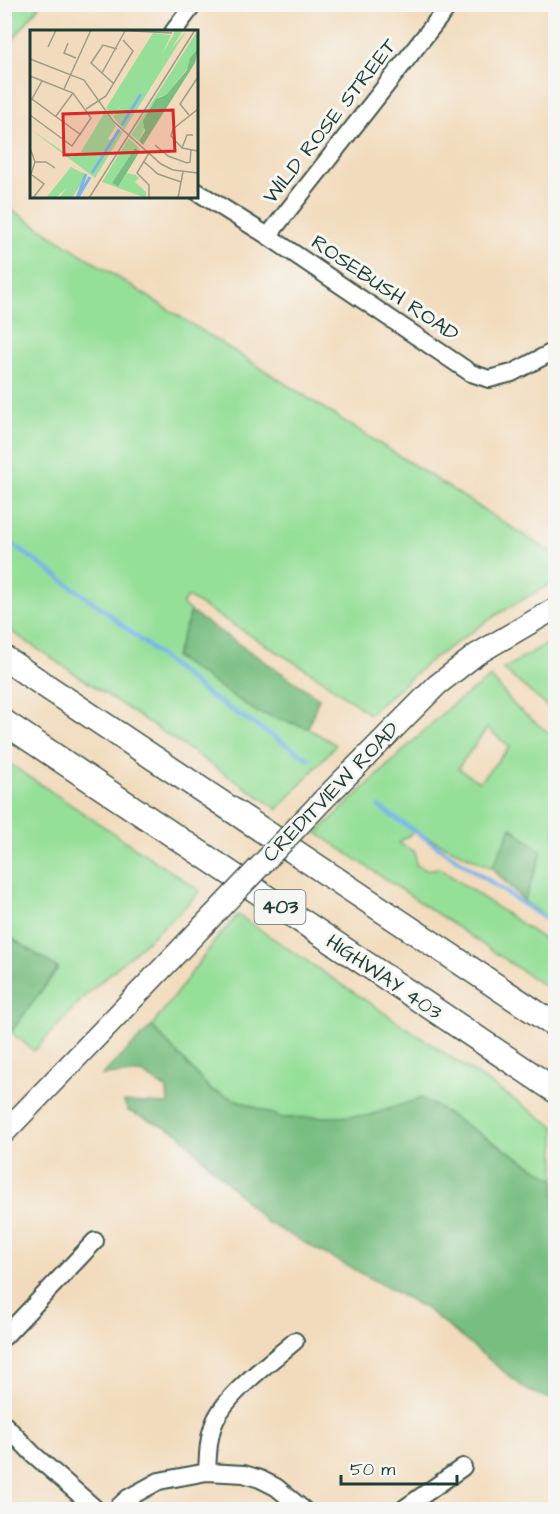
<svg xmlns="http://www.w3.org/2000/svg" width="560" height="1514" font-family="'Architects Daughter',sans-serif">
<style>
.green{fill:#96df99;stroke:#5a8e66;stroke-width:1.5;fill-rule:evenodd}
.forest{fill:#78be81;stroke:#4c7e5a;stroke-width:1.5}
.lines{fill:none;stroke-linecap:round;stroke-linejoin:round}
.stream{stroke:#79b4eb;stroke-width:4.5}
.minor-casing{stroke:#3f5548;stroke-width:20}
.major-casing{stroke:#3f5548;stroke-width:24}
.highway-casing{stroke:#3f5548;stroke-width:27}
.minor{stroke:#fff;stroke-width:16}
.major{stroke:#fff;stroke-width:21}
.highway{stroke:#fff;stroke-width:24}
.major-bridge-casing{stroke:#3f5548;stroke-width:24;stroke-linecap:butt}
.major-bridge{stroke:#fff;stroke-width:21}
.labels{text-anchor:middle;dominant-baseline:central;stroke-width:6;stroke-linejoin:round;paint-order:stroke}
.shield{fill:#f6f6f2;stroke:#60746d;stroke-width:1.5}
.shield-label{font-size:20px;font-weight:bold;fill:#1f3d34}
.street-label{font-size:21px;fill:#1f3d34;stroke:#f6f6f2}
.inset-river{fill:none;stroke:#79b4eb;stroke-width:3}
.inset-road{fill:none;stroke:#9e9c86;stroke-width:1.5}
.view{fill:#d62828;fill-opacity:0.15;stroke:#d62828;stroke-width:3}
.inset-edge{fill:none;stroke:#1f3d34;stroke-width:3}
</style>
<rect width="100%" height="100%" fill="#f6f6f2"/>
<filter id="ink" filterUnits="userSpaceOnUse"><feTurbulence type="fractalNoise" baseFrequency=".0167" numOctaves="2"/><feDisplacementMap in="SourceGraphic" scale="12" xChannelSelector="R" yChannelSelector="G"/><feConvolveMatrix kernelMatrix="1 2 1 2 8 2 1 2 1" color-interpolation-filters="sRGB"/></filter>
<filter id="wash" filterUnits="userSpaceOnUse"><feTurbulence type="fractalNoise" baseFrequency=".008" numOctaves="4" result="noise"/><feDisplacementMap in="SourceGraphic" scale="24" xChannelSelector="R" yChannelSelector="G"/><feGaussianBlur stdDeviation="1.35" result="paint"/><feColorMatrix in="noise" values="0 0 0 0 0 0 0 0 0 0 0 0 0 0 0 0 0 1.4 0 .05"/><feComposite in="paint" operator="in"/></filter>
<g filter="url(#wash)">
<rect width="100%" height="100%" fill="#f2dbbc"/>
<path class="green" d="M 5,5 L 40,5 L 5,50 L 4,6 Z
M 4,205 L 555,555 L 555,581 L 498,614 L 431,660 L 369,714 L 320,678 L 188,597 L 182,604 L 191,612 L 175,657 L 257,712 L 308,728 L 336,745 L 278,809 L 5,627 Z
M 555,639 L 555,713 L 503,669 Z
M 491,677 L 515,706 L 555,738 L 555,924 L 524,901 L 542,852 L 512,828 L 492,868 L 414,831 L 399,843 L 415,852 L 416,865 L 426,870 L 439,868 L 555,947 L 555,993 L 317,833 L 449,707 ZM 487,728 L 510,747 L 479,782 L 458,768 Z
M 4,760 L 200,891 L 180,912 L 87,994 L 34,1051 L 11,1032 L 58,969 L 5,934 Z
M 238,915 L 555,1127 L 555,1180 L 422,1099 L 367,1116 L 283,1118 L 211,1090 L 152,1026 L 218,937 Z"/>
<path class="forest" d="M 191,612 L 319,698 L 308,728 L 257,712 L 175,657 Z
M 511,828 L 542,852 L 524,901 L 492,868 Z
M 5,934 L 58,968 L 11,1032 L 5,1028 Z
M 152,1026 L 211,1090 L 283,1118 L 367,1116 L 422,1098 L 555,1180 L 555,1401 L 527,1390 L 425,1308 L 266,1222 L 177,1132 L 128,1111 L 124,1102 L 168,1104 L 167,1089 L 142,1073 L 102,1075 Z"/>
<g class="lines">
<path class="stream" d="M 4,538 L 104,610 L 208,695 L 309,759
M 379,807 L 556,926"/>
</g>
</g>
<g filter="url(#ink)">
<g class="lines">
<g class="minor-casing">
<path id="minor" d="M 173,32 L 194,4
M 196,191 L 268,236 L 471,373 L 489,379 L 512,373 L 556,350
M 268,236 L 450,4
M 4,1337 L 95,1241
M 4,1424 L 33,1454 L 97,1510
M 207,1472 C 208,1455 208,1437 215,1421 C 227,1393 271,1362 295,1341
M 115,1510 L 128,1498 L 159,1481 L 207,1472 L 244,1474 L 260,1479 L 276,1487 L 304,1510
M 402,1510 L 463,1467"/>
</g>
<g class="major-casing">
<path id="major" d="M 323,800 L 437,685 L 477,654 L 556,608
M 4,1133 L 202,927"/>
</g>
<g class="highway-casing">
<path id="highway" d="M 4,658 L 556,1026
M 4,722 L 556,1091"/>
</g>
<use href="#minor" class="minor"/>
<use href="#major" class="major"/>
<use href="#highway" class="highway"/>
<g class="major-bridge-casing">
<path id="major-bridge" d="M 202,927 L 323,800"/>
</g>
<use href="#major-bridge" class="major-bridge"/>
</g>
</g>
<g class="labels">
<rect class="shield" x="254.5" y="890" width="51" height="34" rx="4.5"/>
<g class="shield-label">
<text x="280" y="907">403</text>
</g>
<g class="street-label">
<text transform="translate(330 121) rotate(-52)">WILD ROSE STREET</text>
<text transform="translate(385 288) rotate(34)">ROSEBUSH ROAD</text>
<text transform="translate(331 792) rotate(-46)">CREDITVIEW ROAD</text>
<text transform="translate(384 977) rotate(34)">HIGHWAY 403</text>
</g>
</g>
<g transform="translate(30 30)">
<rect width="168" height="168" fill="#f2dbbc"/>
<path d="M 143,0 L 153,0 L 141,19 L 157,0 L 94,100 L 83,87 L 91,76 L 82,86 L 76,78 L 123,3 L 141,5 L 132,24 L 144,4 ZM 168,0 L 168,19 L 160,35 L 136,65 L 129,67 L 109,111 L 101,105 ZM 75,82 L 86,96 L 78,109 L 82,110 L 88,98 L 93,102 L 65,148 L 0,99 L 41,127 L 49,125 ZM 99,108 L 111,120 L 105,118 L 82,153 L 88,157 L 97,143 L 106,145 L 109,148 L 105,152 L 116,162 L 116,168 L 72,152 ZM 41,137 L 57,145 L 42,168 L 29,168 L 37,158 L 25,168 L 16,168 Z" fill="#96df99"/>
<path d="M 168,19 L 165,33 L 113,115 L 109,111 L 115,101 L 113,91 L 126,69 L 136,65 L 157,40 L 160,28 ZM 105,118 L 110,121 L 88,157 L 82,153 Z" fill="#78be81"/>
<path class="inset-river" d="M 92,95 L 111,64M 62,143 L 89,100M 48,167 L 60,147M 47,168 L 56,144"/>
<path class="inset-road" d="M 84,0 L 142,3M 38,13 L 34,23 L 46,28M 18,17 L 26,0M 0,29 L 54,50 L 83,91 L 131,134 L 143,140 L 168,143M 72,43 L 95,1M 0,46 L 43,63 L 61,88 L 42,116 L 0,85M 12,51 L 2,69 L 51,105M 83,53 L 61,33 L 73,15 L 87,19M 34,59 L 61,0M 56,79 L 76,66 L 103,21 L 93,10M 168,79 L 143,99 L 141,106 L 152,118 L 168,121M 159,85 L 150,74 L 168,47M 26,86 L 43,63M 125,115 L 138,126 L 157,133 L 160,132 L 161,120M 0,118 L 5,132 L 0,147M 152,118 L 157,105 L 163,105M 113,131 L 128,144 L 151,152M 5,132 L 16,132 L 25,138M 2,145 L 14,154 L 3,168M 59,168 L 165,0M 119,168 L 119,155 L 107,143 L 119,123M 148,168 L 153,142"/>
<path class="view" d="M 143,80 L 145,121 L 34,125 L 33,84 Z"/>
<rect width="168" height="168" class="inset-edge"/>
</g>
<rect width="560" height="1514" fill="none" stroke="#f6f6f2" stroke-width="24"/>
<path d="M341 1475v9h116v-9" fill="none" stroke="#1f3d34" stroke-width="3"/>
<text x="350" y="1475" font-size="18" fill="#1f3d34" stroke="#f6f6f2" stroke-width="4.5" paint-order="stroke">50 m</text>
</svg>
